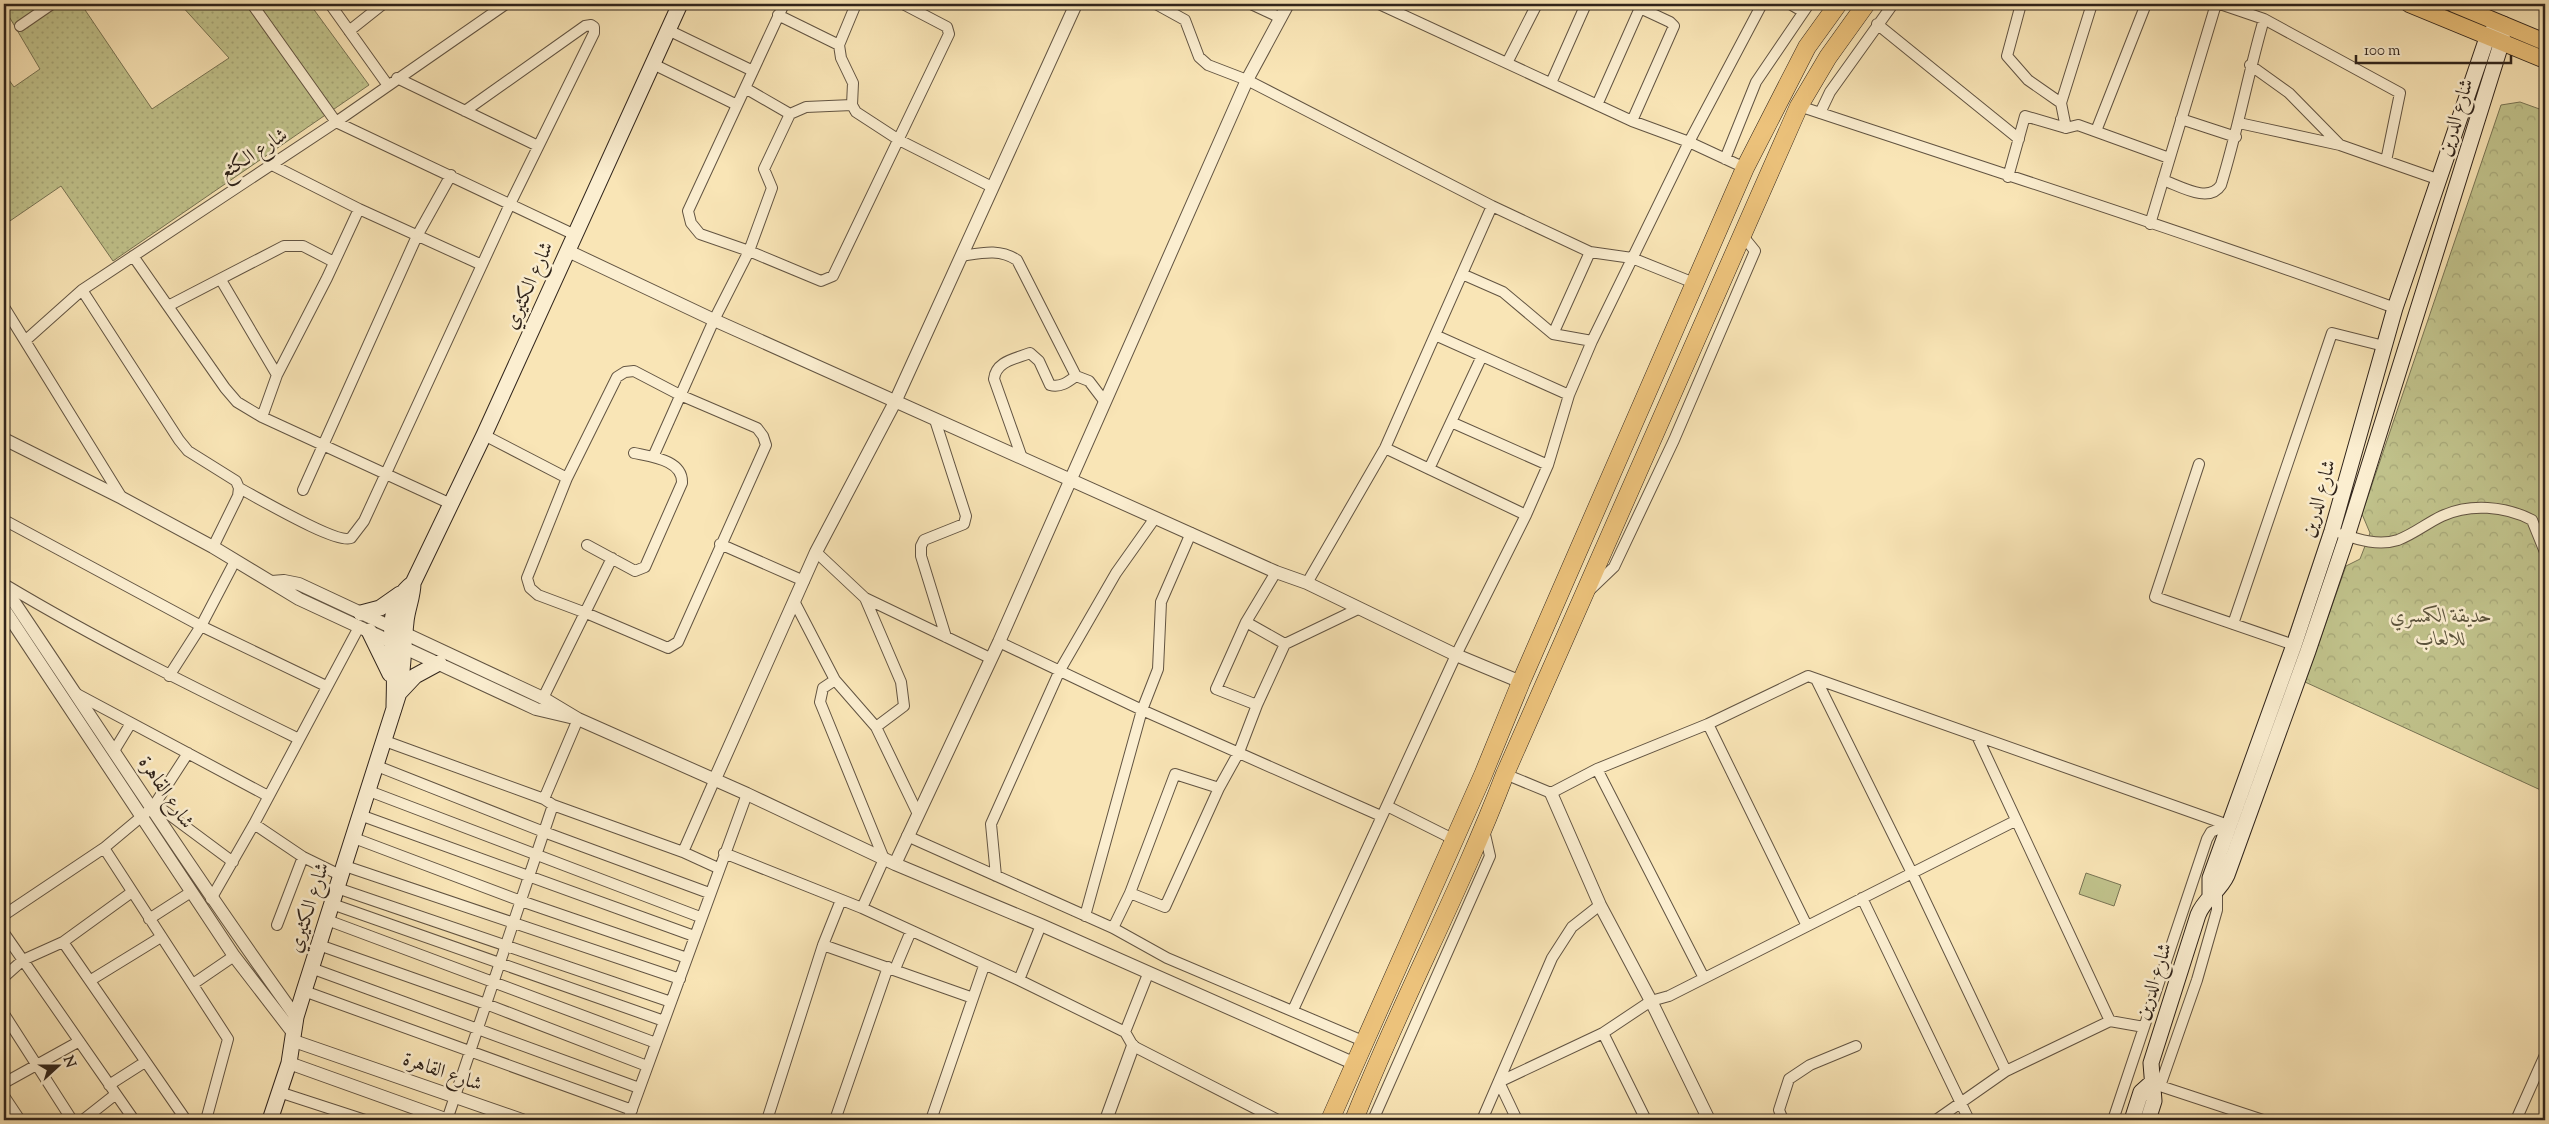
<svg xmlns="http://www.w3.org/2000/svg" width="2549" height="1124" font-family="'Sorts Mill Goudy',Amiri,serif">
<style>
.grass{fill:url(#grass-dots);stroke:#787454}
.park{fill:url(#park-crowns);stroke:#787454}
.pitch{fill:#c1c38c;stroke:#787454}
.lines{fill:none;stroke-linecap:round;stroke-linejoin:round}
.minor-casing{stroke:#625442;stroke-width:12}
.tertiary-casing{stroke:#625442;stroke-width:14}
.secondary-casing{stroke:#30241b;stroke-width:17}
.primary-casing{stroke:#30241b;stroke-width:18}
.trunk-casing{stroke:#30241b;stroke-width:19}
.minor{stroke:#fbeed0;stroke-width:10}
.tertiary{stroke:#fbeed0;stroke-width:12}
.secondary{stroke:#fbeed0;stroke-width:15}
.primary{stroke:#ecc27b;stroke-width:16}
.trunk{stroke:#ecc27b;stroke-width:18}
.labels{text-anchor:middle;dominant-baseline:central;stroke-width:5;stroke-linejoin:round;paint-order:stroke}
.street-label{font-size:20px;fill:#30241b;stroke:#fbeed0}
.park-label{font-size:20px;font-style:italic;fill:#5c543d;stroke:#fbeed0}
</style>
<defs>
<pattern id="grass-dots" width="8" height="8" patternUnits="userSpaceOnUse" patternTransform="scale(1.25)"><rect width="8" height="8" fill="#c1c38c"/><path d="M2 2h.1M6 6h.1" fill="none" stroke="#a6a778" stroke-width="1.8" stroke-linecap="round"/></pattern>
<pattern id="park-crowns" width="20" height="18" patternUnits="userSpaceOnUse" patternTransform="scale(1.25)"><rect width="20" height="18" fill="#c1c38c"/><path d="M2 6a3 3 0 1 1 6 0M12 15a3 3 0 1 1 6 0" fill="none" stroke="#a6a778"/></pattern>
</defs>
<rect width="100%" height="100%" fill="#f9e5b6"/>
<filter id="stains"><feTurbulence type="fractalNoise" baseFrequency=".004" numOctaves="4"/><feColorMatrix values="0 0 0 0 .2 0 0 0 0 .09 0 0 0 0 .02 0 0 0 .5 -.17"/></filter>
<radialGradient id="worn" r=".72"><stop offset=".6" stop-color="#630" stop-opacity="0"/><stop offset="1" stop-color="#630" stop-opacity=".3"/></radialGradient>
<path class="grass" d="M 4,4 L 81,4 L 152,109 L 229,58 L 180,4 L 303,4 L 312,7 L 369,85 L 113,261 L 61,186 L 4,225 L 4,73 L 14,87 L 40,69 L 4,8 Z"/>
<path class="park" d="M 2520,102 L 2545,111 L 2545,792 L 2305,682 L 2346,566 L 2360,559 L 2370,533 L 2362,514 L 2501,105 Z"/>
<path class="pitch" d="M 2086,873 L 2121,885 L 2114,906 L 2079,894 Z"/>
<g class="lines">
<g class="minor-casing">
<path id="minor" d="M 252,4 L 336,122 L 575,235
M 330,4 L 387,84
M 784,4 L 688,211 L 691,223 L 700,234 L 749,251 L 821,281 L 833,276 L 949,34 L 947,27 L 903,4
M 856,4 L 839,45 L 841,58 L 853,83 L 852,105 L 856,112 L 899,140 L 992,187
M 1156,4 L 1185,20 L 1199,57 L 1208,65 L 1247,80 L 1492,206 L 1590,252 L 1632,258 L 1694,283
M 1251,4 L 1281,18
M 1379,4 L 1632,121 L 1689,142 L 1745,168
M 1790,4 L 1802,11
M 2021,4 L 2007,56 L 2028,80 L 2061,103
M 2220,4 L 2264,19 L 2400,93 L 2386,161
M 778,15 L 839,45
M 1877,24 L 2019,139
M 20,26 L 52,4
M 668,30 L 753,71
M 349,31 L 383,4
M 1507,63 L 1537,4
M 653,64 L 737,105
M 2250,65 L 2289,93 L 2340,145 L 2437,179
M 397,78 L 538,146
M 1551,83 L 1586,4
M 745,88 L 790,114
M 1597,105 L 1640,8 L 1640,4
M 1799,106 C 1998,172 2197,236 2395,308
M 1820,113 L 1830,92 L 1893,4
M 2181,119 L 2236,137
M 1632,121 L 1674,26 L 1670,22 L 1640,8
M 2239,123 L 2340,145
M 2066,128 L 2061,103 L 2092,4
M 2096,131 L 2146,4
M 1725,159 L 1756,82 L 1809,4
M 272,165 L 359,209 L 482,265
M 2008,177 L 2025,116 L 2066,128 L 2078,125 L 2169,158
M 2163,180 C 2180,186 2209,204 2221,185 C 2238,130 2248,74 2264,19
M 2150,224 L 2216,4
M 133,256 L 225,388 L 237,402 L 262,417 L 451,504
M 961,256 C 981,253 999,248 1017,260 L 1076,376 L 1089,381 L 1105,402
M 1462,274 L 1503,292 L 1553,334 L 1592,341
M 221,280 L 277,375
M 82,290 L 179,440 L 188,451 L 236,481 L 239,488 L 238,496 L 213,547
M 168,306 L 284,246 L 303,246 L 334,262
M 4,307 L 122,498
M 1553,334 L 1590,252
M 1435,335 L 1569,395
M 26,340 L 82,290 L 336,122 L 506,4
M 634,371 L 680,395 L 757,428 L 763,436 L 766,445 L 678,642 L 668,648 L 586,613 L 538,595 L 530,588 L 527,578 L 567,478 L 617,377 L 625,372 Z
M 262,417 L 277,375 L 327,278 L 359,209
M 935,420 L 966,516 L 964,524 L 924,540 L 921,546 L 921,556 L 946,637
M 1451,422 L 1548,465
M 484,435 L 567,478
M 1385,448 L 1526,515
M 653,457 L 714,320 L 749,251 L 772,188 L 764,169 L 790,114 L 806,107 L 852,105
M 1022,458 L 994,379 C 996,361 1015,359 1030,353 L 1039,361 L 1050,385 C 1060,388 1068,382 1076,376
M 2199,464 L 2155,597 L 2294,645
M 1429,469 L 1482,356
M 239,488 C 257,497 337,545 351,538 L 364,521 L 510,204 L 594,33 L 594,27 L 591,25 L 585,26 L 465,111
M 303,490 L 417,236 L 451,175
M 4,520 L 201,626 L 326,686
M 2342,534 C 2359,540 2379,546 2398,540 C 2414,534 2427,523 2442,516 C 2470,503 2505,506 2532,520 L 2545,552
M 720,544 L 804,581
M 587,545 L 635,571 L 645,567 L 682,483 C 683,460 652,457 634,453
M 816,552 L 865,598 L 990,658
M 1307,583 L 1385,448 L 1492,206
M 4,584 C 99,641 199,690 299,739
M 1591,589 L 1614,567 L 1674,440 L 1755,251 L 1742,235
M 865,598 L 901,682 L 904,706 L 876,727
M 794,601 L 835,680 L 876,727 L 917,812
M 2233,624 L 2332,333 L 2384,346
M 999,642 L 1142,710 L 1381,816
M 1285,644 L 1358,609
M 169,676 L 201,626 L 235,561
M 1816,679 L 1911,871 L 2006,1071
M 835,680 L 823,688 L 820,702 L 884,859 L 862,908
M 75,693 L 268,796
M 543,698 L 612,558
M 1257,705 L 1216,689 L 1246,622 L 1276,572
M 1708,724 L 1807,926
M 1977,736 L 2110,1021
M 385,741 L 544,799 L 553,805 L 683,852 L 718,868
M 114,751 L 131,723
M 377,766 L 544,832 L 709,893
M 1597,769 L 1704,978
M 1505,774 L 1551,793 L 1597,769 L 1708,724 L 1808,676 L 2228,825
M 369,791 L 700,917
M 544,799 L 578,719
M 155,804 L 233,862
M 1387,806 L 1453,839
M 360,815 L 694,936
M 254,824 L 303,857 L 342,876
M 907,836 L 1113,928 L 1167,958 L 1363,1041
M 354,838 L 521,901 L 687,958
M 104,848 L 228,1039 L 206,1120
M 683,852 L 715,779
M 724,853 L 862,908 L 1019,980 L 1125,1032 L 1133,1046 L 1278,1120
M 345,866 L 680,979
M 996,876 L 991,824 L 1060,670 L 1116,573 L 1155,518
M 337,888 L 671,1002
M 1130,893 L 1165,907 L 1219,788 L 1239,752 L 1257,705 L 1285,644 L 1246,622
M 1862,898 L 1969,1120
M 211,899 L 254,824 L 359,627
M 332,904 L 664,1021
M 4,915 L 104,848 L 153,807 L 188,753
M 1085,916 L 1142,710 L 1158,669 L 1161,602 L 1191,533
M 149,919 L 191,892
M 327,920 L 656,1043
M 277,925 L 303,857
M 1113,928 L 1130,893 L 1175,774 L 1219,788
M 4,933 L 134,1120
M 63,942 L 186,1120
M 319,945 L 486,1004 L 647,1066
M 823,945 L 973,998
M 311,968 L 639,1088
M 895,969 L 911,931
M 4,977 L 23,960 L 63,942 L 132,892
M 91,980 L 161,937
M 1019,980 L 1041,925
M 193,984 L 234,956
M 304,991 L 632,1110
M 1293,1010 L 1456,655 L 1526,515 L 1548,465 L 1569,395 L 1592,341 L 1689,142 L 1762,4
M 4,1014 L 72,1120
M 1125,1032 L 1148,974
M 1603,1033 L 1646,1120
M 4,1083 L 78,1042
M 2154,1084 L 2263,1120
M 109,1085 L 145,1062
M 2160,1086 L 2197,980 L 2217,910 L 2217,892
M 279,1092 L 365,1120
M 4,1096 L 20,1120
M 83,1120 L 116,1094
M 447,1120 L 553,805
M 628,1120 L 747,794
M 767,1120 L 823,945 L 841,900
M 835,1120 L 888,967
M 931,1120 L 984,966
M 1373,1120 L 1490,856 L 1484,830
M 1482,1120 L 1552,958 L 1572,927 L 1600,905
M 1517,1120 L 1499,1082 L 1603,1033 L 1651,1001 L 1669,996 L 2015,821
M 1783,1120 L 1779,1110 L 1789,1079 L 1810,1065 L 1856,1046
M 1936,1120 L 2006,1071 L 2110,1021 L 2144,1027
M 2113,1120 L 2207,839 L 2211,832 L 2228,825
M 2516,1120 L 2545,1055"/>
</g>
<g class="tertiary-casing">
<path id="tertiary" d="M 568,251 L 714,320 L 1276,572 L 1307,583 L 1456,655 L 1521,682
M 4,439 L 122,498 L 213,547 L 299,599 L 536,709 L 570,717
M 272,582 L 284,581 L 299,584 L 543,698 L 578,719 L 747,794 L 895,864 L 1041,925 L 1353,1063
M 4,587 C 101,731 195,877 296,1017
M 4,609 L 234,956 L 294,1034
M 715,779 L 816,552 L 895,402 L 1076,4
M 1551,793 L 1600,905 L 1651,1001 L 1709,1120
M 895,864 L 999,642 L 1247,80 L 1288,4
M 294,1041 L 522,1120
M 289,1063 L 448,1120
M 1106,1120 L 1133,1046"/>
</g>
<g class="secondary-casing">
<path id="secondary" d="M 361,613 L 380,608 L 400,594
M 369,631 L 390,674
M 400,692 L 415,676 L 439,663
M 394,709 C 394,696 395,683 394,670 C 392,639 384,605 413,583 L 484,435 L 680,4
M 2210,898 L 2210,878 L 2294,645 L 2332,531 L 2395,308 L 2488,35 L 2495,29
M 270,1120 L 289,1063 L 296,1017 L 304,991 L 398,696 C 404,671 403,647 406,622 C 407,609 413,597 413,583
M 2132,1120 L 2141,1092 L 2151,1083
M 2148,1120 L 2154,1101 L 2151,1063 L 2198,915 C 2204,899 2220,891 2227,875 L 2308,651 L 2347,536 L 2502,41 L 2503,24"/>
</g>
<g class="primary-casing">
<path id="primary" d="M 2409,4 L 2545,60
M 2454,4 L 2545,42"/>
</g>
<g class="trunk-casing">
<path id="trunk" d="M 1330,1120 L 1483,775 L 1521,682 L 1745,168 L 1807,47 L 1838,4
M 1354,1120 C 1400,1003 1460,892 1505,774 L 1799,106 L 1828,57 L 1866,4"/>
</g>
<use href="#minor" class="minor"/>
<use href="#tertiary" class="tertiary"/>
<use href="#secondary" class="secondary"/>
<use href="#primary" class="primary"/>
<use href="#trunk" class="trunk"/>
</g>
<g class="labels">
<g class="street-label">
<text transform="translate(2457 118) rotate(-73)">شارع الدرين</text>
<text transform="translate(254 155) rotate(-33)">شارع الكثع</text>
<text transform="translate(530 286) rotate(-66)">شارع الكثيري</text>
<text transform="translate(2320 499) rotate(-74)">شارع الدرين</text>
<text transform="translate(165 793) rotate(56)">شارع القاهرة</text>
<text transform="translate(310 908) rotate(-72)">شارع الكثيري</text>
<text transform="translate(2155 982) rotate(-72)">شارع الدرين</text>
<text transform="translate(442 1073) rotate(19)">شارع القاهرة</text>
</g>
<g class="park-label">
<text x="2441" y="617">حديقة الكمسري<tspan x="2441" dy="23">للالعاب</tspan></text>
</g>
</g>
<rect width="2549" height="1124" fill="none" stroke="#f9e5b6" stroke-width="20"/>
<rect x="5" y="5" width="2539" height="1114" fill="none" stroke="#30241b" stroke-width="2.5"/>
<rect x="10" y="10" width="2529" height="1104" fill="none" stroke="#30241b"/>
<g transform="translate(58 1066) rotate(69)" stroke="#fbeed0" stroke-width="4" paint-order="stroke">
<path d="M0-4L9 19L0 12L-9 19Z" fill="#30241b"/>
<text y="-8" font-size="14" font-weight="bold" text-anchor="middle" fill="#30241b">N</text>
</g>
<path d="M2356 55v8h155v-8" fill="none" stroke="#30241b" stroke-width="2.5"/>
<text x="2364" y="55" font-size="15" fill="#30241b" stroke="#fbeed0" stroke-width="4" paint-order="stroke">100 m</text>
<rect width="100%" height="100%" filter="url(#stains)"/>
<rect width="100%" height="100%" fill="url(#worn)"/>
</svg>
